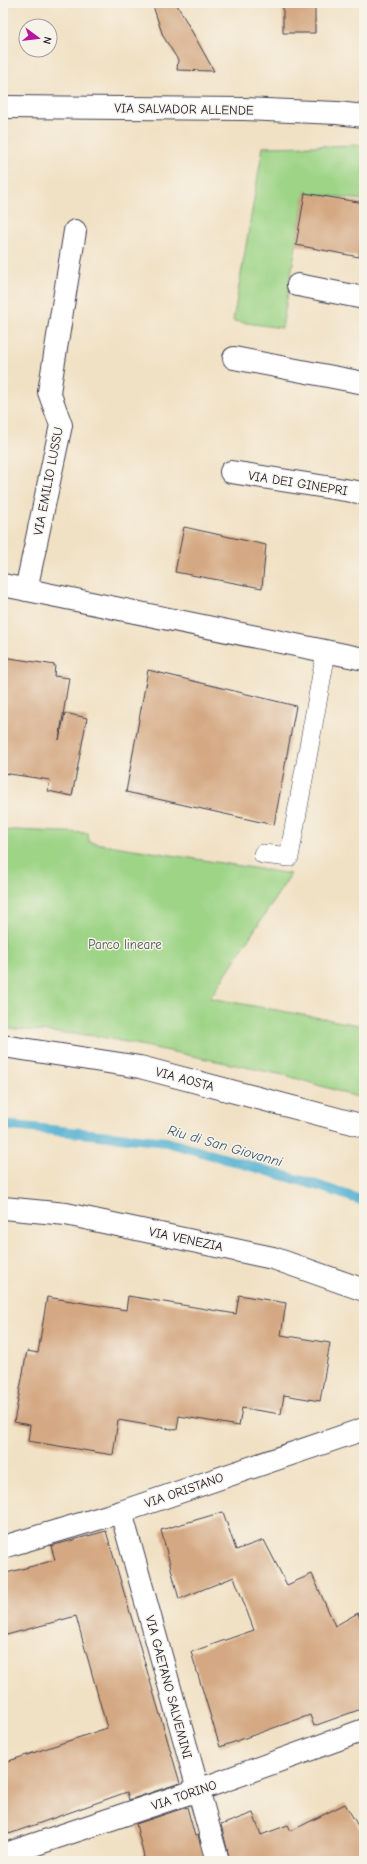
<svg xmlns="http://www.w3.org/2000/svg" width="367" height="1864" font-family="'Comic Neue',sans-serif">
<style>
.green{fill:#9dd486;stroke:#607b60}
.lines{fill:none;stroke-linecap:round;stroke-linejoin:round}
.stream{stroke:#53b0d1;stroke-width:10}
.building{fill:#d4a882}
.lane-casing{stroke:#413f50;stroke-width:20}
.street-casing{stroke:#413f50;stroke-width:24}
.secondary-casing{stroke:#413f50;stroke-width:24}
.lane{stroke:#fff;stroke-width:19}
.street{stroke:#fff;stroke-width:22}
.secondary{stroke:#fff;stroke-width:22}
.labels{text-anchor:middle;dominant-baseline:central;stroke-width:3;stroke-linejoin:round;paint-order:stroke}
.street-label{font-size:13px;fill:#22223b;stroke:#f7f3e8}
.park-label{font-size:13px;fill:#475752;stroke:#f7f3e8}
.water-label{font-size:14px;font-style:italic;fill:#335470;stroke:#f7f3e8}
</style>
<rect width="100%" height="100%" fill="#f7f3e8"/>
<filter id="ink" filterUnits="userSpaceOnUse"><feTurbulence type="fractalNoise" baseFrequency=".025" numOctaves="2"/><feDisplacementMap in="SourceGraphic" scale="8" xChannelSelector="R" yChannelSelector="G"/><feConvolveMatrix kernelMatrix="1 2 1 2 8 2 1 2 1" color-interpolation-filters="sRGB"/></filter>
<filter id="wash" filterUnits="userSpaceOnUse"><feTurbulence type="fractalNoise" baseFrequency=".012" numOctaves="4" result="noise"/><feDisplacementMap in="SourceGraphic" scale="16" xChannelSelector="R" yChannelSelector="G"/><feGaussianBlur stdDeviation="0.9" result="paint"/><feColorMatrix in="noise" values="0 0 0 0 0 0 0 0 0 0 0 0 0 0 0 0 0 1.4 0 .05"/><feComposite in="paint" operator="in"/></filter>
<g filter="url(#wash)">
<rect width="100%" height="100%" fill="#f1e1c4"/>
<path class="green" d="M 364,145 L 364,200 L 305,193 L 282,328 L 233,321 L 263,147 Z
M 13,830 L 88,833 L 89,842 L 291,874 L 210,998 L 364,1026 L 364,1099 L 288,1076 L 97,1036 L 3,1028 L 3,831 Z"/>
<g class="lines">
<path class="stream" d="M 3,1125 L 167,1142 L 313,1184 L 364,1201"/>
</g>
<g id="blocks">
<path class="building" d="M 152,3 L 176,3 L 214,71 L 177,70 L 178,60 L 163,36 Z
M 283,3 L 315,3 L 315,33 L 283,33 Z
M 305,193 L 364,203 L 364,229 L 359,257 L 296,245 Z
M 184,527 L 266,545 L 262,588 L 175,572 Z
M 3,657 L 55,665 L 54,676 L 69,678 L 59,740 L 65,713 L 87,718 L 72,796 L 48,791 L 50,780 L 3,773 Z
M 148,670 L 296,706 L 274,825 L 126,792 Z
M 239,1295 L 286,1303 L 281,1335 L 330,1343 L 320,1401 L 284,1395 L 281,1414 L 242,1408 L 239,1426 L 179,1416 L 177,1430 L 118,1420 L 113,1455 L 28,1441 L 30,1425 L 14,1422 L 27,1351 L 38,1353 L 47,1297 L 126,1310 L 128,1296 L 236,1314 Z
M 223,1512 L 236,1550 L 264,1540 L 287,1585 L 312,1574 L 335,1626 L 358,1613 L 364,1629 L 364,1708 L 314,1726 L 310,1715 L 220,1747 L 191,1652 L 254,1630 L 234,1577 L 179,1599 L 161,1530 Z
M 106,1531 L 180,1783 L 129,1800 L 127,1792 L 9,1834 L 3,1817 L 3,1763 L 107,1728 L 76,1616 L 3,1636 L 3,1574 L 55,1560 L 51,1546 Z
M 345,1804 L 364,1836 L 364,1861 L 230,1861 L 221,1825 L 253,1813 L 261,1835 L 288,1825 L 291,1831 Z
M 187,1807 L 195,1836 L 198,1835 L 205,1861 L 136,1861 L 144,1857 L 136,1824 Z"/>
</g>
</g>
<g filter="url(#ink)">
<use href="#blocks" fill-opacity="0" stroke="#413f50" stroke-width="1"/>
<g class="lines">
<g class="lane-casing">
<path id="lane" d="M 263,854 L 289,857 L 326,652"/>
</g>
<g class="street-casing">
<path id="street" d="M 298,285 L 364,298
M 234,358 L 364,383
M 231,472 L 364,493
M 3,585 L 364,659
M 26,590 L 61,425 L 49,392 L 75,231
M 3,1046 L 140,1067 L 364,1126
M 121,1512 L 218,1861
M 3,1547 L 121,1512 L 364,1429
M 3,1855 L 198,1790 L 364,1730"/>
</g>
<g class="secondary-casing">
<path id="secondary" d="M 3,107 L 245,109 L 337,113 L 364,116
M 3,1208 L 66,1214 L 273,1258 L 364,1290"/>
</g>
<use href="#lane" class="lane"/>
<use href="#street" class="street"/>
<use href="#secondary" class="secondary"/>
</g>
</g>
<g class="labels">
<g class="street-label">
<text transform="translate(184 109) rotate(1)">VIA SALVADOR ALLENDE</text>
<text transform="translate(48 481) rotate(-79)">VIA EMILIO LUSSU</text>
<text transform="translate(298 483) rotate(9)">VIA DEI GINEPRI</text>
<text transform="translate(185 1079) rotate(15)">VIA AOSTA</text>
<text transform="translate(186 1239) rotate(12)">VIA VENEZIA</text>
<text transform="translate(184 1490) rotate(-19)">VIA ORISTANO</text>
<text transform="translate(169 1687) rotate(75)">VIA GAETANO SALVEMINI</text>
<text transform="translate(184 1795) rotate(-19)">VIA TORINO</text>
</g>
<g class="park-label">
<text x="125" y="944">Parco lineare</text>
</g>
<g class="water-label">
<text transform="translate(225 1146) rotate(16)">Riu di San Giovanni</text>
</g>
</g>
<rect width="367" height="1864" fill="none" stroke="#f7f3e8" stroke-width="16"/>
<g transform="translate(38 38) rotate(105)"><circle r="19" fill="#f7f3e8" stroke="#a29fa3"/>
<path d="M0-3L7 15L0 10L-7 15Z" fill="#b5179e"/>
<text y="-6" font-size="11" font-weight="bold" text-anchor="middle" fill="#22223b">N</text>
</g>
</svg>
